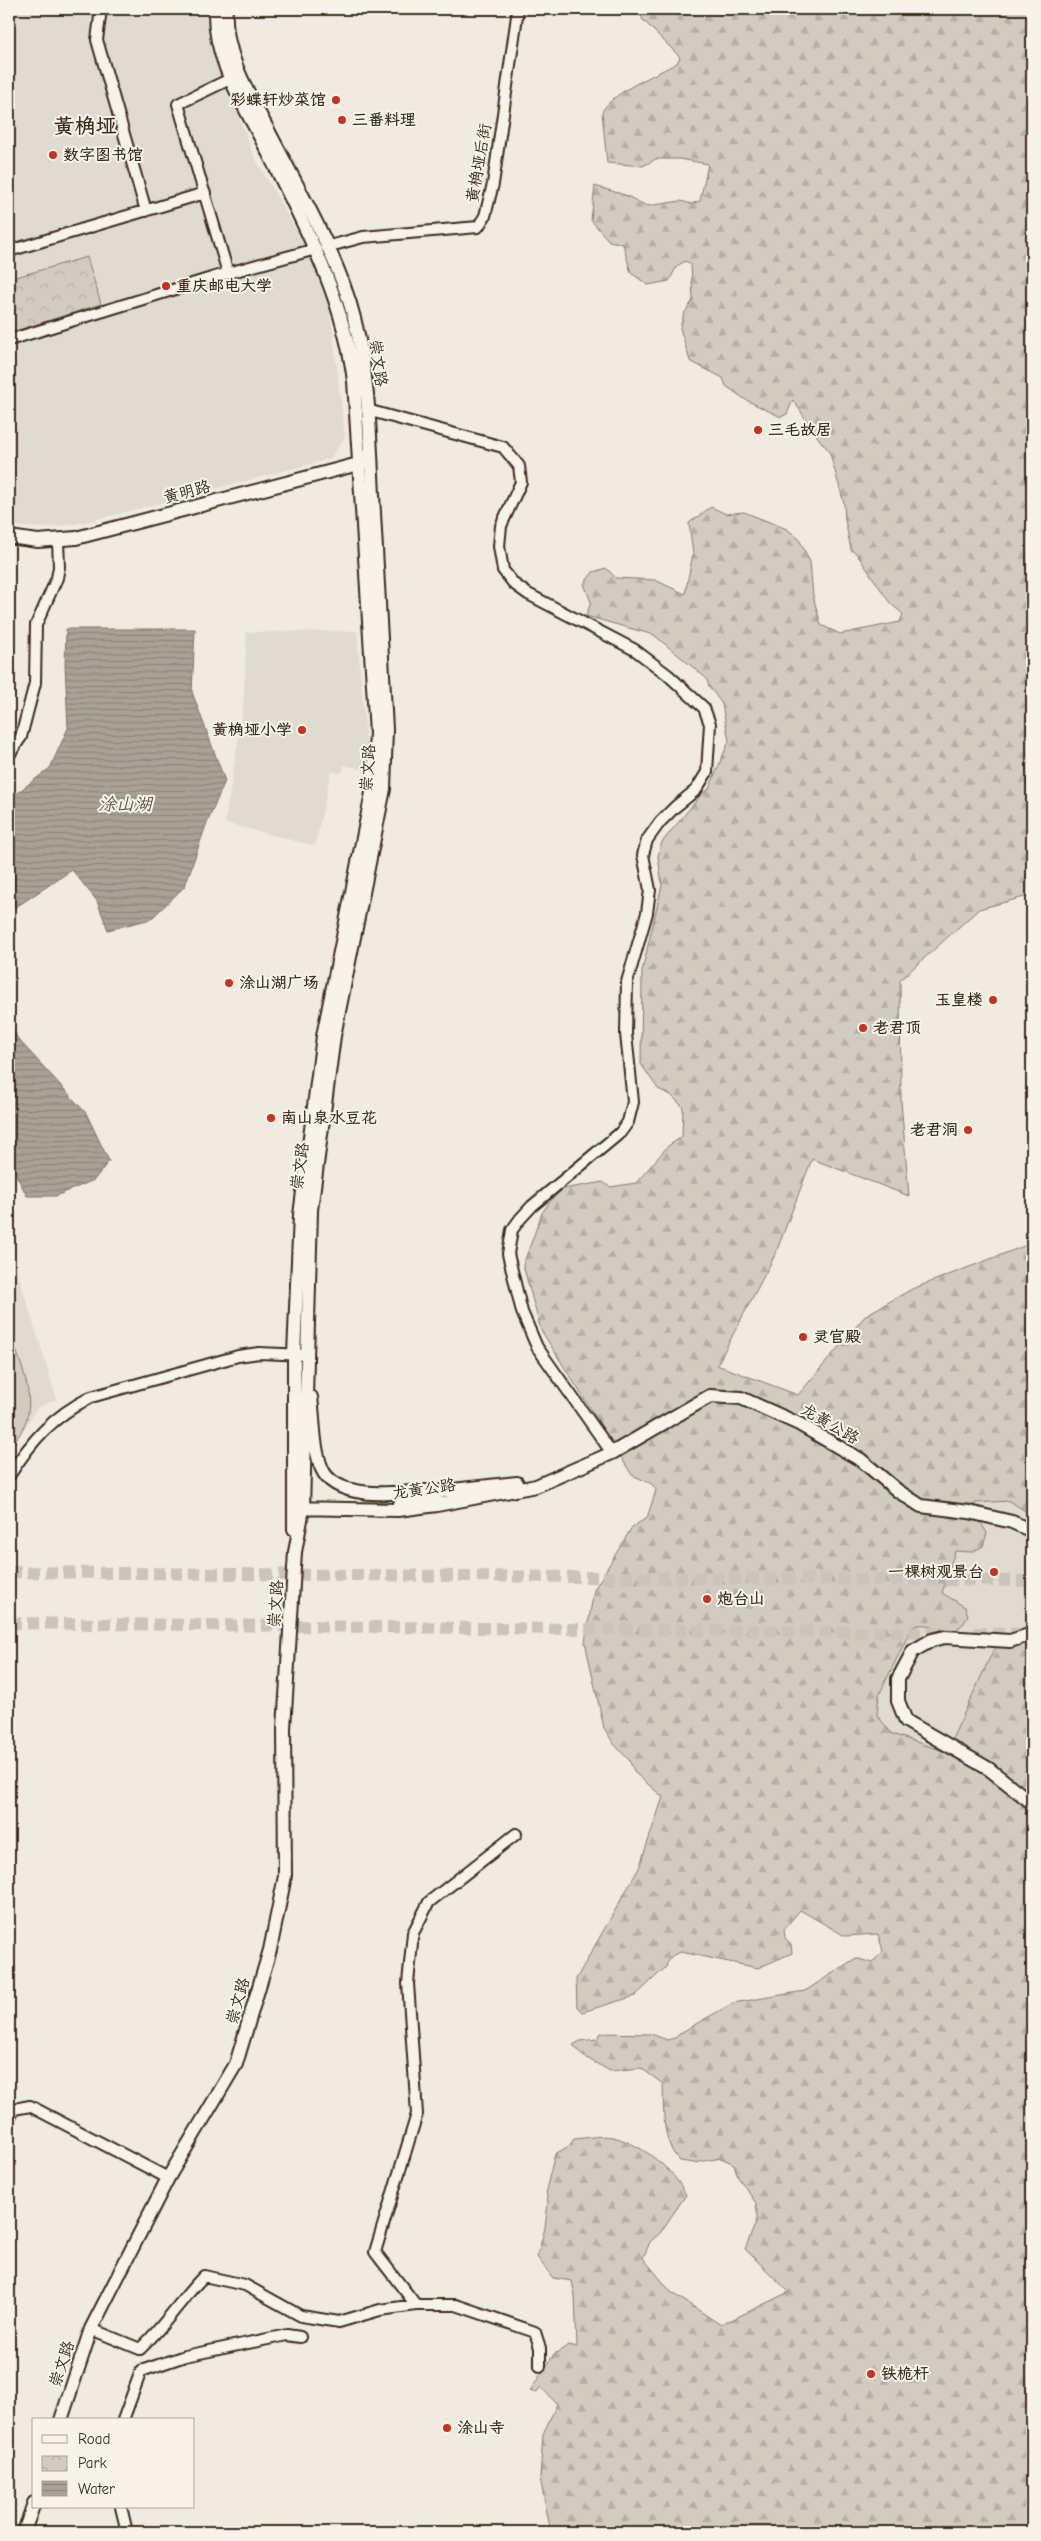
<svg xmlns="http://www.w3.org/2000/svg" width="1041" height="2541" font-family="'Comic Neue','LXGW WenKai TC',sans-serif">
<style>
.built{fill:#e0dbd0}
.forest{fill:url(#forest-firs);stroke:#867a6f}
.park{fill:url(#park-crowns);stroke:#867a6f}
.pitch{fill:#d1cbc0;stroke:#867a6f}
.water{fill:url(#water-rules);stroke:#7e7266}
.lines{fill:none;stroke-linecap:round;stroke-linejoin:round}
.major-tunnel{stroke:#cbc4b9;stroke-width:12;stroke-dasharray:12 6;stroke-linecap:butt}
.minor-casing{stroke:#3b2a1e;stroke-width:14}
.major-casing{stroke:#3b2a1e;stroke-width:16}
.minor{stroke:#f7f3e8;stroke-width:10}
.major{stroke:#f7f3e8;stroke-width:12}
.poi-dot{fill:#c8321e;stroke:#f7f3e8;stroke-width:2}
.labels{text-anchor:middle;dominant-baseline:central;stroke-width:4;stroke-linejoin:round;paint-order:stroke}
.poi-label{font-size:16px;font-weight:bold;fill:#3b2a1e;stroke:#f7f3e8;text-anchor:start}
.street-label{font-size:16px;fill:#3b2a1e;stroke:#f7f3e8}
.water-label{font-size:18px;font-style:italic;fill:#625448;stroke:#f7f3e8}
.district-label{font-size:21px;font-weight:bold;fill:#3b2a1e;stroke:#f7f3e8}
</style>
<defs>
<pattern id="forest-firs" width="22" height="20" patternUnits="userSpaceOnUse" patternTransform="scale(1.25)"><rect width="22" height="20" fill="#d1cbc0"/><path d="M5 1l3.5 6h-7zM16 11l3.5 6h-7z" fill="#b4aea5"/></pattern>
<pattern id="park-crowns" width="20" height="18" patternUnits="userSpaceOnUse" patternTransform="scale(1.25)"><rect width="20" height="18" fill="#d1cbc0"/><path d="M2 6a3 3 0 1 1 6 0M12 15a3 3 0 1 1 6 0" fill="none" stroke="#b4aea5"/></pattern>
<pattern id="water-rules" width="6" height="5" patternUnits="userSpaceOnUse" patternTransform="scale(1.25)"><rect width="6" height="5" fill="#aaa296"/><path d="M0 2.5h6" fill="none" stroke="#8c847a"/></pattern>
</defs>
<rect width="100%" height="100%" fill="#efebe0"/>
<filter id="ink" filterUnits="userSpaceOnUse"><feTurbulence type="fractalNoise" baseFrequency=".02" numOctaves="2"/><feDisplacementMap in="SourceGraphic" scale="10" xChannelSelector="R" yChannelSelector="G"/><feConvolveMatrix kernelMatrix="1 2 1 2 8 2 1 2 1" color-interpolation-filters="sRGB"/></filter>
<g filter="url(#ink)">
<path class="built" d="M 9,9 L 204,9 L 212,44 L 254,156 L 316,265 L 330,308 L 345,437 L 330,459 L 87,522 L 46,528 L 9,526 Z
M 357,631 L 367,751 L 366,770 L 344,765 L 342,773 L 331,772 L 315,846 L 225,823 L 243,709 L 247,632 Z
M 9,1245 L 57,1399 L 37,1408 L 9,1452 Z
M 1009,1501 L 1032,1515 L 1032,1640 L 993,1651 L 946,1752 L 892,1734 L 877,1715 L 879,1695 L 912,1627 L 921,1623 L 941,1633 L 965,1607 L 942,1593 L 955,1551 L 972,1552 L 987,1533 L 973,1510 L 975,1503 Z"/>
<path class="forest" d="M 638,9 L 1032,9 L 1032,895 L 979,909 L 900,980 L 901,1101 L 909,1196 L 812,1159 L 775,1255 L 717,1365 L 798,1395 L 866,1315 L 912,1289 L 1032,1243 L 1032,1515 L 1009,1501 L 975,1503 L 973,1510 L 987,1533 L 983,1546 L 972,1552 L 955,1551 L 942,1593 L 965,1607 L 968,1615 L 964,1623 L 946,1638 C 936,1628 926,1621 912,1627 L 879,1695 L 877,1715 L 892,1734 L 946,1752 L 993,1651 L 998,1646 L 1032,1640 L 1032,2532 L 551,2532 L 540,2478 L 543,2434 L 557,2404 L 541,2387 L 536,2393 L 530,2391 L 554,2354 L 569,2345 L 577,2347 L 575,2296 L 572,2281 L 553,2278 L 537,2257 L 545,2228 L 548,2202 L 546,2190 L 555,2154 L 569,2146 L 574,2139 C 586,2138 602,2135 613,2137 C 641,2144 674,2169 686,2195 L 660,2233 L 650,2242 L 643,2258 L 671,2292 L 721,2325 L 789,2292 L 745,2249 L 757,2220 L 757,2212 L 756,2203 L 738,2177 L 734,2164 L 721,2158 L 694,2163 L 680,2161 C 661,2142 664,2109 663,2084 L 641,2068 L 610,2071 L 583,2056 L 573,2045 L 580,2041 L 597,2039 L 601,2033 L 651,2034 L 667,2040 L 675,2038 L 682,2032 L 733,2003 L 805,1991 L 856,1958 L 872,1963 L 883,1951 L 878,1934 L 845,1936 L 800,1910 L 784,1929 L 785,1938 L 791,1944 L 792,1953 L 758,1968 L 681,1952 L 673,1955 L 668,1960 L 666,1967 L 635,1996 L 589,2010 L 582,2012 L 577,2007 L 576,1979 L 639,1868 L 663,1797 L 635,1773 L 629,1760 L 614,1744 L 604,1728 L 585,1642 L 594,1590 L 632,1527 L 647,1518 L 656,1490 L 652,1484 L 632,1475 L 541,1330 L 523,1265 L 542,1213 L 551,1200 L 563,1189 L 603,1182 L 610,1187 L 636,1183 L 668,1146 L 682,1137 L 683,1107 L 671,1095 L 658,1089 L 641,1064 L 642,971 L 662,885 L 658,856 L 662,842 L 701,795 L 709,789 L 729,741 L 722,704 L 709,686 L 706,678 L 654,635 L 586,616 L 591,602 L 584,584 L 593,572 L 606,568 L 616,578 L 655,580 L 685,594 L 693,554 L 689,523 L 711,507 L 726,514 L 744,512 L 787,529 L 799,539 L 810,562 L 813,596 L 821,625 L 840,634 L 900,622 L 903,614 L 890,603 L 856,553 L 851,550 L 845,520 L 844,503 L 829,450 C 819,443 802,412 793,400 L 787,414 L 781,417 L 746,400 L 726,386 L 723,378 L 690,361 L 680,328 L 684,314 L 693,300 L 691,264 L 685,261 L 677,266 L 669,281 L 648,285 L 631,273 L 623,244 L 609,241 L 591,220 L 595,186 L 625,195 L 647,206 L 681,201 L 691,204 L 700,201 L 708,164 L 680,159 L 656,159 L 643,166 L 607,163 L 602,112 C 613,91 656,75 677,63 L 680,57 L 643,20 Z"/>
<path class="park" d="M 87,257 L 101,304 L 9,333 L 9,279 Z"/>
<path class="pitch" d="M 9,1329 C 22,1371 46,1411 9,1447 Z"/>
<path class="water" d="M 66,629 L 195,629 L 192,692 L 225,781 L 205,828 L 185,886 L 151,919 L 108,930 L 97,901 L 72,870 L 10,911 L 9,916 L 9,799 L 50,768 L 68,728 L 65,665 Z
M 9,1022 L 18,1039 L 86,1113 L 109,1161 L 94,1180 L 56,1196 L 27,1196 L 9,1161 Z"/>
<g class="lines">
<path class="major-tunnel" d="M 9,1572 L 1032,1581
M 9,1623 L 951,1633
M 974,1633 L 1029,1634"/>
<g class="minor-casing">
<path id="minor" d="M 101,9 L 97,40 L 146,211
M 326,247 L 363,237 L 478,227 L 485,216 L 493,184 L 518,9
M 9,251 L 205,193
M 228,273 L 178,104 L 230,79
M 9,340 L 228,273 L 316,249
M 367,410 L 503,447 L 519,466 L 521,482 L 501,526 L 499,546 L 503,570 L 514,584 L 528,594 L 635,650 L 668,675 L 704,708 L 710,724 L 707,772 L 696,790 L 675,807 L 660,822 L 647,840 L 643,855 L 650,890 L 647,913 L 627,982 L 626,1034 L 633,1102 L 628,1122 L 620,1133 L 532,1206 L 520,1219 L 512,1230 L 508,1254 L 522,1312 L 537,1347 L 612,1453
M 9,755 L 21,737 L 35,683 L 36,625 L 57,578 L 59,567 L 58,541
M 9,1476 C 32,1440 52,1417 91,1397 L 238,1356 L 259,1353 L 306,1355
M 9,2118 L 14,2109 L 30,2106 L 168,2178
M 416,2305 L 375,2252 L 417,2114 L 408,1983 L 413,1933 L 429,1902 L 516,1834
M 91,2329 L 140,2349 C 164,2327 181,2299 204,2276 L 245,2285 L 301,2316 L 339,2322 L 380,2310 L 416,2305 L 456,2305 L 535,2332 L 540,2348 L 540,2366
M 123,2420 L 141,2371 L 185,2356 L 287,2335 L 300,2337
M 121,2507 L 127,2532"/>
</g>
<g class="major-casing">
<path id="major" d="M 215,9 C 213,60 245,106 267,150 C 305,227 343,295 354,381 L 376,733 L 373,788 L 323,1036 L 300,1215 L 294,1354 L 294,1529
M 9,537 L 38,541 L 76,538 L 366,462
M 311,1397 C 314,1420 313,1448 322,1469 C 336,1501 398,1493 426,1491
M 400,1504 L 443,1491 L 517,1483
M 295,1508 L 398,1510 L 437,1505 L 536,1486 L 612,1453 L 710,1396 L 741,1398 L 799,1424 L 861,1460 L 898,1491 L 921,1506 L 969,1512 L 1012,1522 L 1032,1531
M 1032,1634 L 1010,1641 L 945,1637 L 932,1640 L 913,1651 L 898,1679 L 898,1701 L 906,1721 L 989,1769 L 1032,1803
M 61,2420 L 91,2329 L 168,2178 L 236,2064 L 270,1950 L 285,1876 L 284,1728 L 295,1552 L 303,1509 L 311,1210 L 334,1036 L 384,789 L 386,729 C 382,651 377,573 373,495 C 370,436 369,375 354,318 C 339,258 298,188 269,132 C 249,94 223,53 226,9
M 24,2532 L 34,2503"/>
</g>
<use href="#minor" class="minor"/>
<use href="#major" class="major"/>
</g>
</g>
<g class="poi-dot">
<circle cx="336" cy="100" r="5"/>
<circle cx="342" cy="120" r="5"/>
<circle cx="53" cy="155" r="5"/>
<circle cx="166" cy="286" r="5"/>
<circle cx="758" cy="430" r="5"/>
<circle cx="302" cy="730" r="5"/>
<circle cx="229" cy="983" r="5"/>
<circle cx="993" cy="1000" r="5"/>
<circle cx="863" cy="1028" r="5"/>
<circle cx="271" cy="1118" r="5"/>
<circle cx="968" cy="1130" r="5"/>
<circle cx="803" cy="1337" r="5"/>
<circle cx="994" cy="1572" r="5"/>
<circle cx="707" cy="1599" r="5"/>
<circle cx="871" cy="2374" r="5"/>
<circle cx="447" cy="2428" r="5"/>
</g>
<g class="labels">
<g class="poi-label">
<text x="326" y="100" text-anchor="end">彩蝶轩炒菜馆</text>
<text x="352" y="120">三番料理</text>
<text x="63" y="155">数字图书馆</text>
<text x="176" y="286">重庆邮电大学</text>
<text x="768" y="430">三毛故居</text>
<text x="292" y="730" text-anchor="end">黄桷垭小学</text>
<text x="239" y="983">涂山湖广场</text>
<text x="983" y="1000" text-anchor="end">玉皇楼</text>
<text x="873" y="1028">老君顶</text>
<text x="281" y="1118">南山泉水豆花</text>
<text x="958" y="1130" text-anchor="end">老君洞</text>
<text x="813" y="1337">灵官殿</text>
<text x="984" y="1572" text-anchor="end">一棵树观景台</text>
<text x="717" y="1599">炮台山</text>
<text x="881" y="2374">铁桅杆</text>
<text x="457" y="2428">涂山寺</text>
</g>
<g class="street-label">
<text transform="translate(479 163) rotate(-80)">黄桷垭后街</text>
<text transform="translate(378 363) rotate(82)">崇文路</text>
<text transform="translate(187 492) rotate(-15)">黄明路</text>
<text transform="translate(368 768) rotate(-86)">崇文路</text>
<text transform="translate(300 1166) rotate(-82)">崇文路</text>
<text transform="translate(830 1424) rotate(30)">龙黄公路</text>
<text transform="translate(424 1489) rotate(-8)">龙黄公路</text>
<text transform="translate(276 1604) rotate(-86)">崇文路</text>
<text transform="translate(238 2001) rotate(-74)">崇文路</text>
<text transform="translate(62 2364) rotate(-72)">崇文路</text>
</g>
<g class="water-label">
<text x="125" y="804">涂山湖</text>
</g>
<g class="district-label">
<text x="85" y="126">黄桷垭</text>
</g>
</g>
<rect width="1041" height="2541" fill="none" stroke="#f7f3e8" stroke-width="30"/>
<rect x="15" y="15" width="1011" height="2511" fill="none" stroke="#3b2a1e" stroke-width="2" filter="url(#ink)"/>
<rect x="32" y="2418" width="162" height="90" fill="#f7f3e8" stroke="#aca397"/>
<rect x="42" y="2435" width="25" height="8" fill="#f7f3e8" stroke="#aca397"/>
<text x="78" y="2444" font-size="15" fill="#3b2a1e">Road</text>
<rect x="42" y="2456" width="25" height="15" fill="url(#park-crowns)" stroke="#aca397"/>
<text x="78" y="2468" font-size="15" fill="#3b2a1e">Park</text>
<rect x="42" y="2481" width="25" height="15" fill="url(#water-rules)" stroke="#aca397"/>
<text x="78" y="2494" font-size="15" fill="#3b2a1e">Water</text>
</svg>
